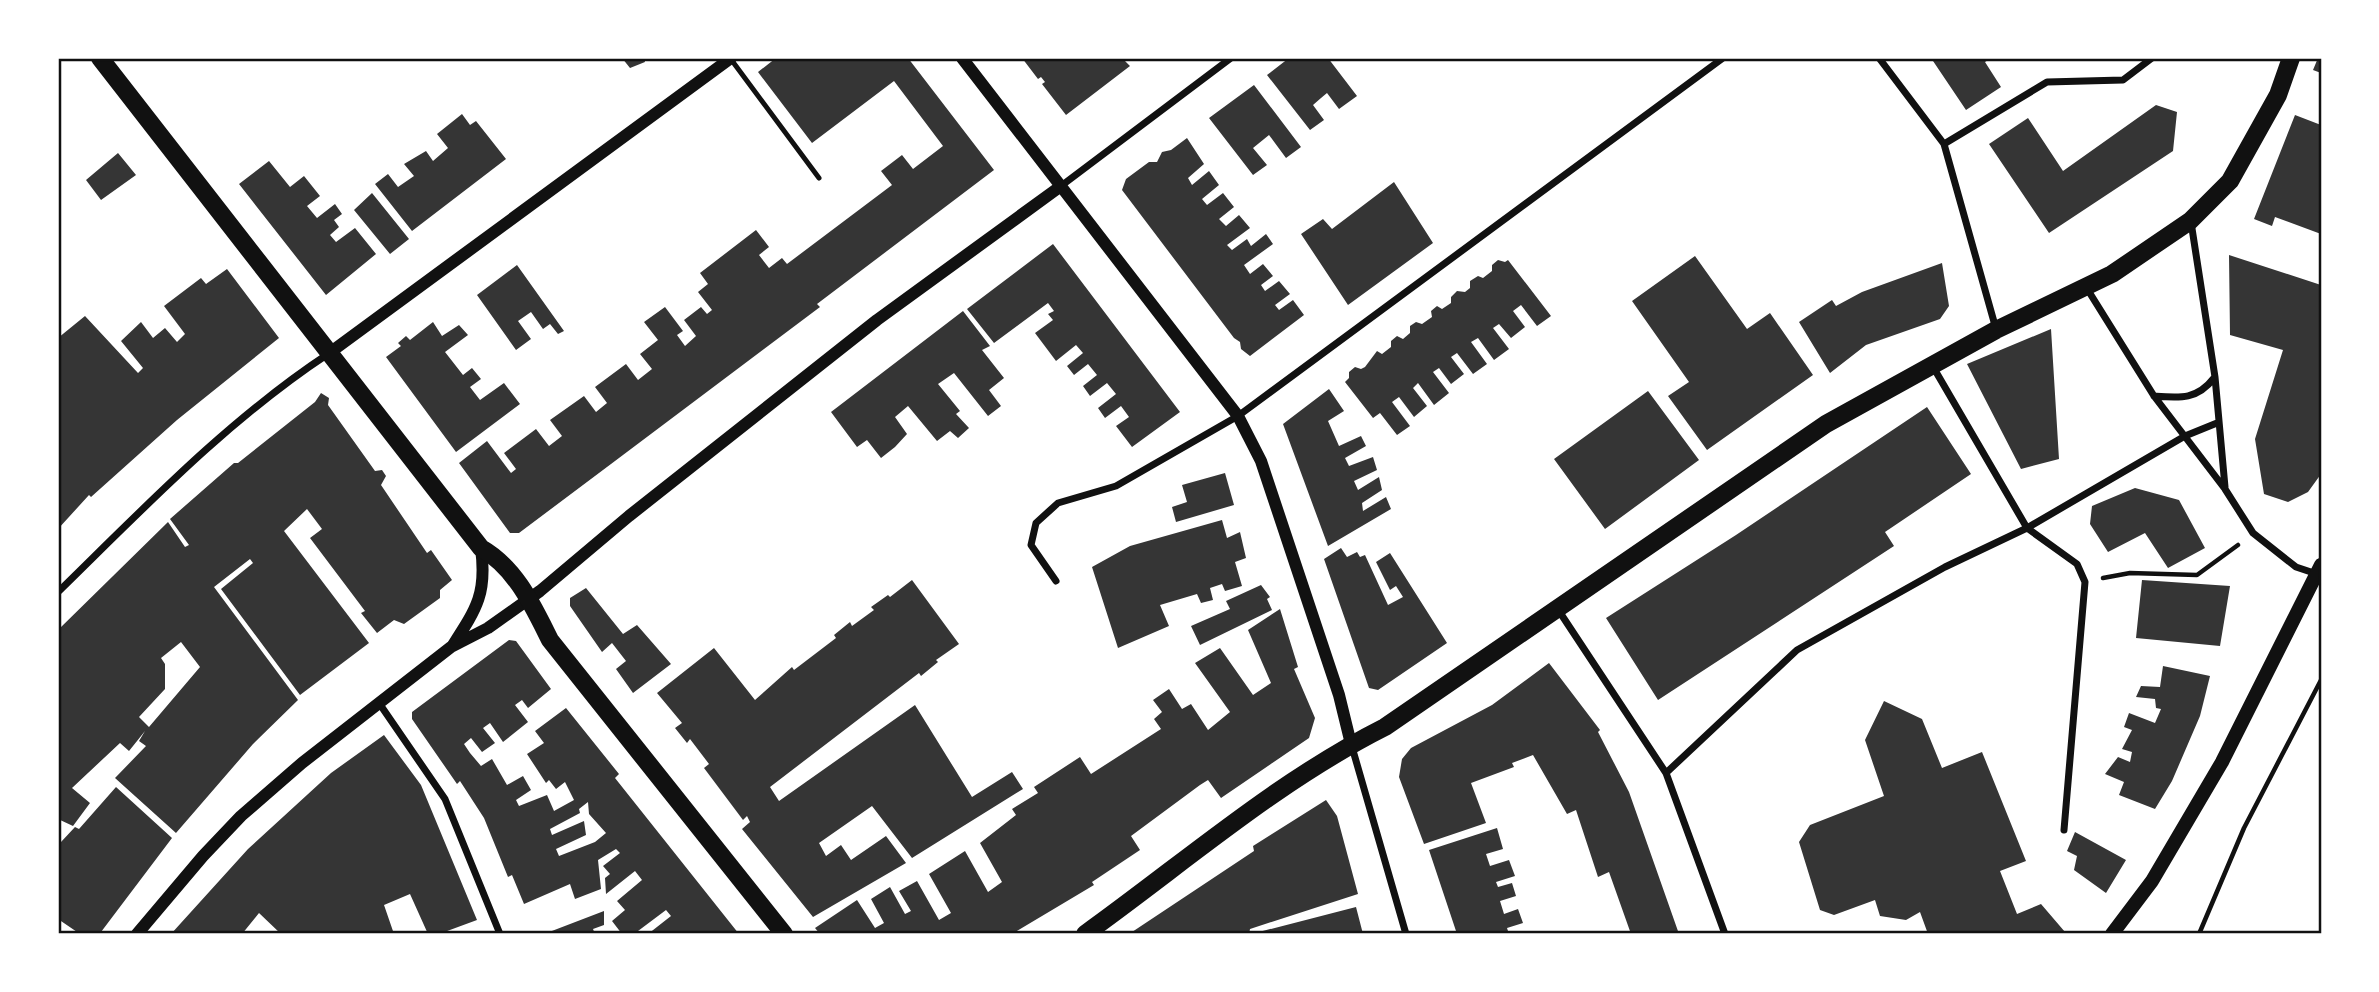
<svg xmlns="http://www.w3.org/2000/svg" width="2379" height="992" font-family="'DM Sans',sans-serif">
<style>
.building{fill:#353535;fill-rule:evenodd}
.lines{fill:none;stroke-linecap:round;stroke-linejoin:round}
.path{stroke:#111;stroke-width:4.5}
.service{stroke:#111;stroke-width:5}
.minor{stroke:#111;stroke-width:7}
.tertiary{stroke:#111;stroke-width:12}
.secondary{stroke:#111;stroke-width:14}
.primary{stroke:#111;stroke-width:18}
.neatline{fill:none;stroke:#111;stroke-width:2.5}
</style>
<rect width="100%" height="100%" fill="#fff"/>
<path class="building" d="M 622,58 L 644,58 L 645,62 L 630,68 Z
M 776,58 L 908,58 L 994,170 L 817,304 L 820,307 L 611,464 L 519,533 L 510,533 L 459,463 L 487,441 L 511,473 L 516,469 L 504,453 L 536,429 L 549,446 L 562,436 L 550,420 L 584,396 L 596,412 L 607,403 L 595,387 L 626,364 L 638,380 L 652,369 L 640,354 L 658,340 L 644,322 L 665,307 L 683,331 L 677,335 L 685,346 L 696,336 L 684,320 L 701,307 L 707,314 L 712,310 L 698,292 L 708,284 L 700,273 L 756,230 L 769,247 L 759,255 L 769,268 L 782,258 L 787,264 L 892,185 L 881,171 L 902,155 L 913,169 L 943,146 L 894,81 L 812,143 L 758,72 Z
M 1022,58 L 1129,58 L 1125,61 L 1130,66 L 1066,115 L 1042,84 L 1045,82 L 1041,77 L 1038,79 Z
M 1289,58 L 1328,58 L 1357,96 L 1339,109 L 1327,93 L 1321,98 L 1313,105 L 1324,120 L 1310,130 L 1267,75 Z
M 1931,58 L 1991,58 L 1985,62 L 2001,87 L 1966,110 Z
M 2318,58 L 2321,58 L 2321,73 L 2313,70 Z
M 1254,85 L 1301,147 L 1286,158 L 1269,135 L 1253,148 L 1267,165 L 1253,175 L 1209,118 Z
M 2156,105 L 2177,112 L 2173,151 L 2049,233 L 1989,144 L 2028,118 L 2063,171 Z
M 462,114 L 470,125 L 476,121 L 506,159 L 412,231 L 375,184 L 388,174 L 398,187 L 414,176 L 404,164 L 426,151 L 433,161 L 448,148 L 437,134 Z
M 2295,115 L 2321,125 L 2321,234 L 2275,217 L 2272,226 L 2254,219 Z
M 1187,138 L 1204,164 L 1188,178 L 1192,185 L 1209,171 L 1219,185 L 1202,199 L 1207,205 L 1223,193 L 1234,207 L 1219,219 L 1226,226 L 1239,215 L 1250,228 L 1227,245 L 1232,250 L 1247,239 L 1251,246 L 1266,234 L 1273,244 L 1244,265 L 1250,274 L 1263,264 L 1273,276 L 1261,285 L 1265,291 L 1279,281 L 1290,294 L 1275,305 L 1279,310 L 1293,300 L 1304,315 L 1250,356 L 1241,349 L 1240,342 L 1234,338 L 1122,190 L 1126,179 L 1149,162 L 1157,162 L 1162,152 L 1171,150 Z
M 118,153 L 136,175 L 101,200 L 86,180 Z
M 269,161 L 290,187 L 304,176 L 320,196 L 307,206 L 317,218 L 335,204 L 342,214 L 334,220 L 339,227 L 330,235 L 336,242 L 355,228 L 376,254 L 326,295 L 239,184 Z
M 1394,182 L 1433,243 L 1348,305 L 1301,234 L 1323,219 L 1332,229 Z
M 372,193 L 409,239 L 390,254 L 354,210 Z
M 1053,244 L 1180,412 L 1132,447 L 1116,426 L 1129,417 L 1121,406 L 1105,418 L 1098,408 L 1116,394 L 1107,383 L 1090,396 L 1083,386 L 1097,375 L 1088,364 L 1074,375 L 1067,366 L 1083,353 L 1076,345 L 1056,361 L 1035,333 L 1053,320 L 1048,314 L 1054,311 L 1048,303 L 994,343 L 967,309 Z
M 2229,255 L 2321,285 L 2321,474 L 2308,492 L 2288,502 L 2264,494 L 2255,439 L 2283,350 L 2230,335 Z
M 1695,256 L 1747,329 L 1770,313 L 1813,375 L 1707,450 L 1668,396 L 1689,382 L 1632,301 Z
M 1498,260 L 1505,262 L 1508,260 L 1551,316 L 1537,326 L 1521,305 L 1513,311 L 1525,327 L 1511,338 L 1499,324 L 1493,328 L 1509,349 L 1494,360 L 1478,338 L 1471,342 L 1487,364 L 1473,374 L 1457,353 L 1451,357 L 1464,374 L 1451,384 L 1439,368 L 1433,372 L 1449,393 L 1434,405 L 1418,383 L 1413,388 L 1427,406 L 1414,417 L 1399,397 L 1392,402 L 1410,426 L 1397,435 L 1380,413 L 1373,418 L 1345,382 L 1349,378 L 1349,372 L 1355,367 L 1361,369 L 1365,367 L 1377,351 L 1382,354 L 1391,347 L 1391,341 L 1397,336 L 1403,339 L 1410,333 L 1410,326 L 1416,322 L 1422,324 L 1432,317 L 1431,311 L 1437,306 L 1442,309 L 1451,303 L 1451,297 L 1457,291 L 1465,292 L 1470,288 L 1470,281 L 1478,276 L 1483,278 L 1492,271 L 1492,265 Z
M 1942,263 L 1949,306 L 1940,319 L 1866,345 L 1830,373 L 1799,322 L 1832,300 L 1836,306 L 1862,292 Z
M 517,265 L 564,331 L 558,334 L 550,324 L 543,329 L 531,312 L 518,321 L 531,339 L 516,350 L 477,295 Z
M 227,269 L 279,338 L 177,420 L 91,497 L 89,495 L 58,529 L 58,338 L 85,316 L 138,373 L 143,368 L 121,341 L 141,322 L 153,338 L 165,328 L 177,342 L 185,334 L 164,306 L 201,278 L 206,284 Z
M 963,311 L 990,346 L 982,350 L 1004,378 L 989,390 L 1001,406 L 988,416 L 954,373 L 938,384 L 960,411 L 956,414 L 969,428 L 958,438 L 950,431 L 937,441 L 908,406 L 895,417 L 907,434 L 895,447 L 881,458 L 867,440 L 857,447 L 831,412 Z
M 433,322 L 442,336 L 459,325 L 468,335 L 445,352 L 463,375 L 472,368 L 481,379 L 470,387 L 480,400 L 504,383 L 520,404 L 456,452 L 386,357 L 401,346 L 398,343 L 406,336 L 410,340 Z
M 2051,329 L 2059,459 L 2021,469 L 1967,364 Z
M 1329,389 L 1344,411 L 1328,421 L 1339,446 L 1361,436 L 1366,446 L 1345,458 L 1349,466 L 1373,457 L 1377,470 L 1354,481 L 1358,490 L 1379,477 L 1382,490 L 1362,503 L 1363,511 L 1386,497 L 1391,509 L 1328,546 L 1283,424 Z
M 1648,391 L 1699,460 L 1605,529 L 1554,459 Z
M 321,393 L 329,398 L 328,405 L 375,471 L 382,470 L 386,476 L 381,485 L 427,553 L 431,550 L 452,580 L 440,590 L 440,598 L 404,624 L 394,620 L 377,633 L 361,613 L 365,611 L 310,538 L 322,529 L 307,509 L 284,531 L 369,643 L 300,695 L 221,589 L 253,563 L 250,559 L 214,587 L 298,700 L 253,744 L 176,833 L 115,778 L 146,746 L 139,741 L 145,731 L 129,751 L 120,743 L 72,788 L 90,803 L 73,826 L 58,819 L 58,630 L 168,522 L 185,547 L 189,545 L 170,519 L 234,463 L 238,463 L 315,402 ZM 181,642 L 200,667 L 149,727 L 139,717 L 165,689 L 165,664 L 161,658 Z
M 1927,407 L 1971,474 L 1885,532 L 1894,546 L 1658,700 L 1606,618 L 1736,535 Z
M 1225,473 L 1234,505 L 1176,522 L 1172,507 L 1187,502 L 1182,485 Z
M 2135,488 L 2179,500 L 2205,548 L 2168,568 L 2145,533 L 2108,552 L 2090,524 L 2092,506 Z
M 1222,520 L 1227,538 L 1240,532 L 1246,558 L 1235,562 L 1242,586 L 1225,591 L 1222,584 L 1210,588 L 1213,600 L 1201,603 L 1197,594 L 1160,605 L 1169,626 L 1118,648 L 1092,567 L 1130,546 Z
M 1341,548 L 1347,557 L 1357,552 L 1360,557 L 1365,555 L 1388,605 L 1403,597 L 1396,586 L 1390,590 L 1376,562 L 1390,553 L 1447,643 L 1378,690 L 1369,688 L 1324,559 Z
M 912,580 L 959,644 L 936,660 L 938,662 L 921,676 L 919,673 L 770,787 L 779,801 L 915,705 L 972,797 L 1012,772 L 1023,789 L 912,858 L 872,806 L 819,843 L 826,856 L 841,845 L 851,860 L 886,836 L 906,863 L 813,917 L 742,829 L 750,822 L 747,816 L 743,820 L 704,768 L 709,764 L 690,739 L 687,743 L 675,728 L 682,723 L 657,693 L 714,648 L 755,700 L 792,667 L 794,670 L 836,638 L 834,635 L 850,622 L 852,626 L 874,610 L 871,607 L 888,595 L 890,597 Z
M 2142,580 L 2230,586 L 2220,646 L 2136,638 Z
M 1261,585 L 1270,597 L 1267,599 L 1272,610 L 1200,645 L 1191,626 L 1230,609 L 1226,601 Z
M 586,588 L 623,634 L 637,625 L 671,664 L 633,693 L 616,669 L 626,661 L 612,643 L 602,652 L 570,606 L 570,598 Z
M 1280,609 L 1298,667 L 1294,669 L 1315,718 L 1309,738 L 1221,798 L 1208,780 L 1200,785 L 1131,836 L 1140,850 L 1092,882 L 1094,885 L 1012,934 L 820,934 L 815,928 L 857,900 L 875,928 L 884,923 L 871,899 L 890,887 L 905,914 L 911,911 L 899,891 L 917,881 L 939,920 L 951,913 L 929,874 L 965,851 L 988,892 L 1002,882 L 980,843 L 1016,815 L 1012,809 L 1038,793 L 1034,787 L 1080,757 L 1091,774 L 1161,729 L 1154,719 L 1162,712 L 1153,700 L 1169,689 L 1182,709 L 1191,704 L 1208,730 L 1230,712 L 1195,663 L 1220,648 L 1253,695 L 1271,683 L 1248,630 Z
M 509,640 L 516,641 L 551,689 L 528,708 L 522,700 L 515,705 L 528,722 L 503,742 L 490,723 L 483,728 L 495,743 L 482,752 L 471,738 L 464,744 L 470,753 L 481,766 L 492,759 L 507,785 L 523,776 L 531,790 L 516,800 L 519,806 L 547,795 L 554,811 L 574,800 L 565,782 L 556,789 L 549,780 L 546,783 L 527,754 L 544,743 L 535,731 L 566,708 L 619,774 L 615,778 L 739,934 L 648,934 L 671,916 L 666,910 L 634,934 L 622,934 L 612,921 L 625,910 L 617,901 L 642,880 L 635,871 L 606,894 L 605,878 L 610,874 L 603,866 L 620,853 L 616,849 L 598,860 L 601,889 L 575,899 L 570,884 L 524,904 L 512,875 L 508,877 L 484,818 L 460,781 L 457,784 L 412,719 L 412,712 ZM 588,802 L 589,814 L 606,833 L 595,842 L 559,856 L 556,849 L 586,835 L 584,821 L 552,835 L 550,829 L 580,813 L 579,809 Z
M 1549,663 L 1600,730 L 1598,732 L 1629,792 L 1679,934 L 1631,934 L 1609,872 L 1598,877 L 1576,810 L 1567,814 L 1533,755 L 1512,763 L 1514,767 L 1471,783 L 1486,823 L 1424,844 L 1399,777 L 1402,759 L 1411,748 L 1492,705 Z
M 2163,666 L 2210,676 L 2200,716 L 2172,781 L 2155,809 L 2119,795 L 2124,782 L 2105,774 L 2118,757 L 2130,762 L 2132,752 L 2122,749 L 2132,730 L 2124,727 L 2129,713 L 2155,723 L 2161,709 L 2156,708 L 2155,699 L 2136,697 L 2141,686 L 2160,687 Z
M 1884,701 L 1922,719 L 1942,768 L 1982,752 L 2026,861 L 2000,871 L 2017,914 L 2041,904 L 2065,932 L 2062,934 L 1928,934 L 1920,912 L 1906,920 L 1880,916 L 1875,900 L 1834,915 L 1820,910 L 1799,842 L 1810,825 L 1884,796 L 1865,740 Z
M 384,735 L 421,785 L 477,920 L 439,934 L 428,934 L 410,894 L 384,905 L 394,934 L 281,934 L 259,913 L 242,934 L 171,934 L 248,849 L 331,773 Z
M 116,787 L 172,838 L 101,932 L 80,934 L 58,919 L 58,840 L 61,842 L 75,827 L 79,829 Z
M 1326,800 L 1337,816 L 1358,894 L 1250,929 L 1249,934 L 1129,934 L 1254,851 L 1253,846 Z
M 1497,828 L 1503,849 L 1486,854 L 1490,866 L 1509,860 L 1515,876 L 1496,882 L 1498,887 L 1512,883 L 1516,896 L 1500,901 L 1504,914 L 1518,909 L 1523,923 L 1507,928 L 1509,934 L 1457,934 L 1429,850 Z
M 2075,832 L 2126,860 L 2106,893 L 2074,870 L 2077,856 L 2067,851 Z
M 1356,907 L 1363,934 L 1255,934 L 1255,933 Z
M 604,911 L 604,925 L 593,929 L 595,934 L 544,934 Z"/>
<g class="lines">
<path class="path" d="M 2103,578 L 2130,573 L 2197,575 L 2238,545
M 2199,934 L 2244,828 L 2321,680"/>
<path class="service" d="M 730,58 L 819,178"/>
<path class="minor" d="M 1879,58 L 1944,144 L 1996,329
M 1944,144 L 2047,82 L 2123,80 L 2152,58
M 1061,186 L 1231,58
M 2191,222 L 2215,377 L 2225,487
M 2086,287 L 2154,396 L 2225,489 L 2253,533 L 2296,567 L 2317,574
M 1932,365 L 2027,528 L 2077,564 L 2085,582 L 2064,830
M 2154,396 C 2180,398 2197,400 2214,378
M 1056,581 L 1031,545 L 1036,523 L 1058,503 L 1116,486 L 1238,416 L 1723,58
M 58,592 C 144,508 228,420 328,354
M 1557,608 L 1666,773 L 1725,934
M 379,703 L 445,799 L 500,934
M 1352,747 L 1406,934
M 1666,773 L 1797,650 L 1945,567 L 2027,528 L 2185,436 L 2217,423"/>
<path class="tertiary" d="M 962,58 L 1238,416 L 1261,461 L 1339,695 L 1351,744
M 328,354 L 731,58
M 453,645 C 477,608 487,593 481,548
M 137,934 L 203,856 L 241,816 L 302,763 L 451,647 L 488,628 L 540,591 L 629,516 L 877,320 L 1061,186"/>
<path class="secondary" d="M 2112,934 L 2152,881 L 2222,762 L 2321,565"/>
<path class="primary" d="M 100,58 L 481,548 C 516,568 533,606 550,640 L 784,934
M 1085,934 C 1184,863 1276,782 1385,727 L 1826,424 L 1996,330 L 2112,274 L 2190,221 L 2230,181 L 2278,95 L 2291,58"/>
</g>
<rect width="2379" height="992" fill="none" stroke="#ffffff" stroke-width="119"/>
<rect x="60" y="60" width="2260" height="872" class="neatline"/>
</svg>
